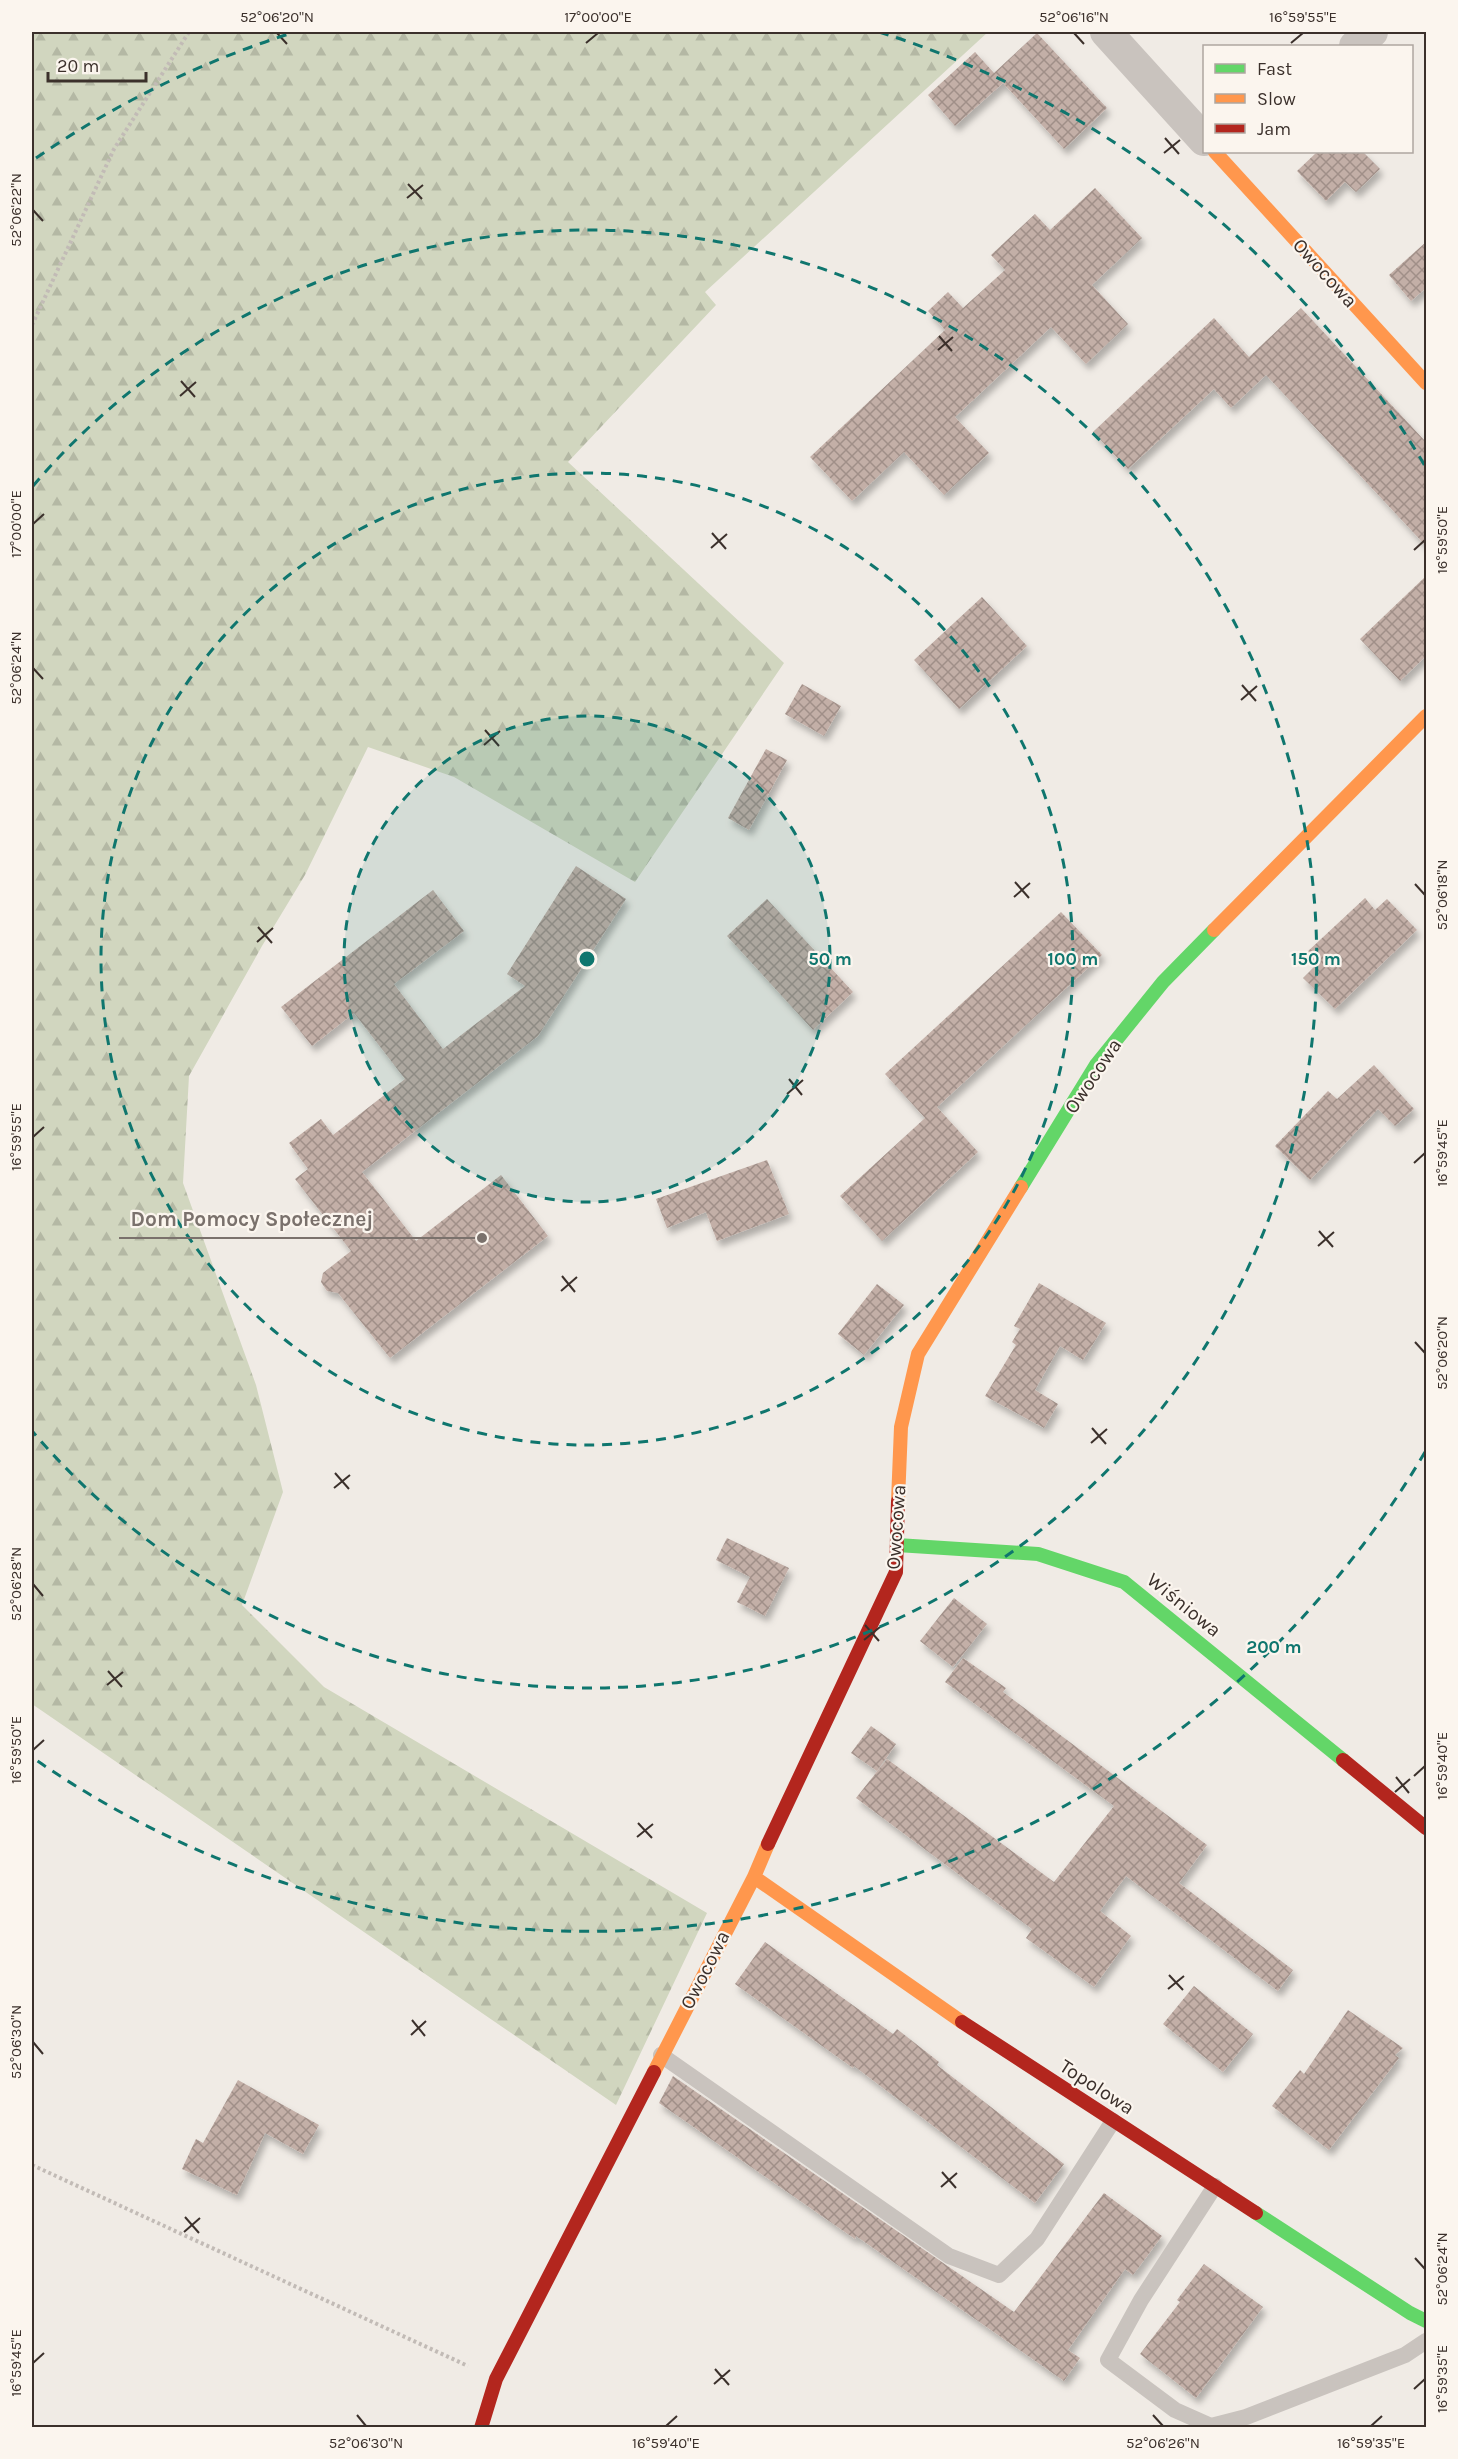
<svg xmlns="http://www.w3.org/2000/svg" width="1458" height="2459" font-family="Karla,sans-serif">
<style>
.forest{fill:url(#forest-firs)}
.building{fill:url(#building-cross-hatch);filter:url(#shadow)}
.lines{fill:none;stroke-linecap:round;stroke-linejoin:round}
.path{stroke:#c2bbb6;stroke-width:4;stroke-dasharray:3 3;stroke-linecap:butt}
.lane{stroke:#c9c3be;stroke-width:16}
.street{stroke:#c9c3be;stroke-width:32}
.fast{stroke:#63d668;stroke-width:14}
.slow{stroke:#ff974d;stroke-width:14}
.jam{stroke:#b3261e;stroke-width:14}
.ticks{fill:none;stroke:#3b302b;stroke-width:2}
.ring{fill:none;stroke:#0f766e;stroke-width:3;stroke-dasharray:10 8}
.labels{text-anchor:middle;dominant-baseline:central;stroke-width:4.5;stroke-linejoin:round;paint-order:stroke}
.street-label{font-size:20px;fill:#3b302b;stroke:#fbf5ee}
.centre{fill:#0f766e;stroke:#fbf5ee;stroke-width:3}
.ring-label{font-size:18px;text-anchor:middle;font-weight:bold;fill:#0f766e;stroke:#fbf5ee;stroke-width:4.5;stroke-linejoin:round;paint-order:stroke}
.leader{fill:none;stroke:#7a716c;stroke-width:2}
.callout-dot{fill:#7a716c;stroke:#fbf5ee;stroke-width:2}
.callout-label{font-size:21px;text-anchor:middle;font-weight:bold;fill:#7a716c;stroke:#fbf5ee;stroke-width:4.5;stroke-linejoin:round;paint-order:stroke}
.neatline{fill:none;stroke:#3b302b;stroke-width:2}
.ticks-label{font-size:15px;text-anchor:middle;fill:#3b302b}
</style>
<defs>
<pattern id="forest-firs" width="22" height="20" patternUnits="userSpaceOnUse" patternTransform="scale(1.5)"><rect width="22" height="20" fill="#d1d6bf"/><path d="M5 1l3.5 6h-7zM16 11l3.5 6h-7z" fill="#b4b8a4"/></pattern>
<pattern id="building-cross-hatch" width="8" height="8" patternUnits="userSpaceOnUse" patternTransform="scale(1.5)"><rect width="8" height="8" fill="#c3afa7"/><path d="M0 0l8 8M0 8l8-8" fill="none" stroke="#a08f88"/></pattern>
<filter id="shadow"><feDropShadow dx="3.5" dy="6" stdDeviation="3" flood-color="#0004"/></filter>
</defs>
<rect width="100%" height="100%" fill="#f0ebe5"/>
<path class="forest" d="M 32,32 L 988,32 L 705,292 L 716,305 L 568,462 L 784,663 L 635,882 L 454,777 L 368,747 L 305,875 L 262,946 L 189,1076 L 183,1183 L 256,1385 L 283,1492 L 242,1605 L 324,1687 L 707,1913 L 616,2105 L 32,1704 Z"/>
<path class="building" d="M 1037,33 L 1107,108 L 1064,149 L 1003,83 L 955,126 L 928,95 L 975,52 L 994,73 Z
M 1317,152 L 1363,152 L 1380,169 L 1356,192 L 1345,182 L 1326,201 L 1297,171 Z
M 1095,188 L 1142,238 L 1092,285 L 1128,324 L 1086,364 L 1051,327 L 955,417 L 989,453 L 944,495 L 904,452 L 852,501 L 810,457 L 945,330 L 928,311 L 948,292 L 963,308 L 1005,270 L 991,255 L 1035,214 L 1050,230 Z
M 1426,242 L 1426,288 L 1411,301 L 1389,275 Z
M 1301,308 L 1426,442 L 1426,546 L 1266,375 L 1231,408 L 1214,389 L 1128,469 L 1093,432 L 1214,318 L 1249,357 Z
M 1426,576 L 1426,656 L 1400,681 L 1360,639 Z
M 982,597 L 1027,646 L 959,709 L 914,660 Z
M 802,684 L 841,706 L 824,736 L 785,714 Z
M 766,749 L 787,760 L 749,830 L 728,818 Z
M 576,866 L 626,899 L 538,1036 L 362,1172 L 416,1241 L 501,1175 L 548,1236 L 390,1358 L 338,1293 L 327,1291 L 321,1282 L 323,1273 L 351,1251 L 295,1179 L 308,1169 L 289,1143 L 321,1119 L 333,1135 L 405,1079 L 354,1013 L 312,1046 L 281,1007 L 433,890 L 464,931 L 394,984 L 443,1049 L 525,986 L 507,974 Z
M 1365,898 L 1375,910 L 1387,899 L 1417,930 L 1335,1009 L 1303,978 L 1317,964 L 1306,953 Z
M 767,899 L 853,992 L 813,1030 L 727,936 Z
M 1061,912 L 1102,955 L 937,1107 L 978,1152 L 882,1241 L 840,1196 L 925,1118 L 885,1074 Z
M 1374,1065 L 1414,1109 L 1395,1126 L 1378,1109 L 1310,1180 L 1275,1146 L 1328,1091 L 1337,1099 Z
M 767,1160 L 789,1214 L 717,1241 L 706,1212 L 667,1228 L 656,1199 Z
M 1039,1283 L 1106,1323 L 1083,1360 L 1060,1346 L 1035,1390 L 1058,1404 L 1044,1428 L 985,1396 L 1016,1345 L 1012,1342 L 1020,1329 L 1014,1326 Z
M 877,1284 L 904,1305 L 864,1355 L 838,1334 Z
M 727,1538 L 789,1568 L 765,1616 L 737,1602 L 750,1577 L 716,1560 Z
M 954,1598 L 987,1624 L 953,1667 L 920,1641 Z
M 963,1658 L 1006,1688 L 1003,1692 L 1207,1845 L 1179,1883 L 1293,1970 L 1278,1991 L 1126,1876 L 1100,1911 L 1131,1936 L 1094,1987 L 1026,1938 L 1032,1929 L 856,1798 L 887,1759 L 1054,1882 L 1114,1806 L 945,1682 Z
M 871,1726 L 896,1744 L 877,1771 L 851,1753 Z
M 765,1942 L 893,2034 L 897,2029 L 939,2062 L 937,2065 L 1064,2164 L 1035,2203 L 854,2066 L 853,2068 L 735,1984 Z
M 1194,1986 L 1253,2034 L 1223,2072 L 1163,2024 Z
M 1348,2010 L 1403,2048 L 1395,2055 L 1399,2058 L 1329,2150 L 1272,2106 L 1300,2070 L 1304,2074 Z
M 673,2076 L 1014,2312 L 1104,2193 L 1162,2236 L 1133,2275 L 1125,2269 L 1068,2350 L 1080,2358 L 1064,2381 L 856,2236 L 855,2239 L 659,2103 Z
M 238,2080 L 319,2125 L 303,2154 L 265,2133 L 237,2195 L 182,2169 L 196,2139 L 203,2143 Z
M 1204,2264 L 1263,2307 L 1196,2398 L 1140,2354 L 1180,2302 L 1177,2300 Z"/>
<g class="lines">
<path class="path" d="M 32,325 L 114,149 L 189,32
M 32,2165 L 468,2366"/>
<path class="lane" d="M 661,2055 L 949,2256 L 999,2275 L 1037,2239 L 1113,2121
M 1215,2186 L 1141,2300 L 1108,2360 L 1175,2410 L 1211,2426 L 1246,2417 L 1405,2355 L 1426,2341"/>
<path class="street" d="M 1106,32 L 1204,140
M 1355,46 L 1372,32"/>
<path class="fast" d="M 1021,1187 L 1096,1065 L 1163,982 L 1214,930
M 897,1545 L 1038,1554 L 1124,1582 L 1343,1760
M 1256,2213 L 1410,2313 L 1426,2321"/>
<path class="slow" d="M 1215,152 L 1426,383
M 1214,930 L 1426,716
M 898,1501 L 901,1427 L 918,1354 L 1021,1187
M 754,1877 L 962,2022
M 654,2072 L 754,1877 L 768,1844"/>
<path class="jam" d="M 1343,1760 L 1426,1828
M 768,1844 L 896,1572 L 898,1501
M 962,2022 L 1256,2213
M 481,2428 L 496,2379 L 654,2072"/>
</g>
<path class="ticks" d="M 277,33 L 287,44M 1074,33 L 1084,44M 586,43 L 598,33M 1291,43 L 1303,33M 1165,138 L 1179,154M 1164,153 L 1180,140M 408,184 L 422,199M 407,198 L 423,185M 33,210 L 43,221M 939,336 L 952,351M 938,350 L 953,337M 181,381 L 195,397M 180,396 L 196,382M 33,524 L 44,514M 712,533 L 726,549M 711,548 L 727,534M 1414,550 L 1425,540M 33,668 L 43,679M 1242,685 L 1256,701M 1241,700 L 1257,686M 485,730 L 499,746M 484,745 L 500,731M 1015,882 L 1029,898M 1415,884 L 1425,895M 1014,897 L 1030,883M 258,927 L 272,943M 257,942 L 273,928M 789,1079 L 802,1095M 787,1094 L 803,1080M 33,1137 L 44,1127M 1414,1163 L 1425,1153M 1319,1231 L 1333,1247M 1318,1246 L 1334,1232M 562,1276 L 575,1292M 561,1291 L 577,1277M 1415,1342 L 1425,1353M 1092,1428 L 1106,1444M 1091,1443 L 1107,1429M 335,1473 L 349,1489M 334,1488 L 350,1475M 33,1584 L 43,1596M 865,1625 L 879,1641M 864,1640 L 880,1627M 108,1671 L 122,1687M 107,1685 L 123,1672M 33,1750 L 44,1740M 1414,1776 L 1425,1766M 1396,1777 L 1409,1793M 1395,1792 L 1410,1779M 638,1823 L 652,1838M 637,1837 L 653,1824M 1169,1975 L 1183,1990M 1168,1989 L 1184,1976M 412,2020 L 425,2036M 411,2035 L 426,2021M 33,2042 L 43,2054M 942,2172 L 956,2188M 941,2187 L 957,2173M 185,2217 L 199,2233M 184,2232 L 200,2218M 1415,2258 L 1425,2269M 33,2363 L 44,2353M 715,2369 L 729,2385M 714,2384 L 730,2370M 1414,2389 L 1425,2379M 357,2415 L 366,2426M 1153,2415 L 1163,2426M 666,2426 L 677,2416M 1371,2426 L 1382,2416"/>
<circle cx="587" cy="959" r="243" fill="#0f766e" fill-opacity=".12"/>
<g class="ring">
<circle cx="587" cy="959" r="243"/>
<circle cx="587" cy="959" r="486"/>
<path d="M33 486A729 729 0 1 1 33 1432"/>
<path d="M1425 1452A972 972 0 0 1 36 1760M36 158A972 972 0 0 1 295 32M879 32A972 972 0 0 1 1425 466"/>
</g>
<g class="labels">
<g class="street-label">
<text transform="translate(1325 273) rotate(48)">Owocowa</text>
<text transform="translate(1093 1076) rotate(-56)">Owocowa</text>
<text transform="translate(896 1527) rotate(-86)">Owocowa</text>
<text transform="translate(1184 1605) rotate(39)">Wiśniowa</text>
<text transform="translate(705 1970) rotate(-63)">Owocowa</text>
<text transform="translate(1097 2087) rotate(33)">Topolowa</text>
</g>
</g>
<circle cx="587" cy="959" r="9" class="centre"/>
<g class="ring-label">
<text x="830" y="965">50 m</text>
<text x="1073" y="965">100 m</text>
<text x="1316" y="965">150 m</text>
<text x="1274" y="1653">200 m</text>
</g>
<path class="leader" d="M482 1238L386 1238H119"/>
<circle class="callout-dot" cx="482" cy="1238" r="6"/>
<g class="callout-label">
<text x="252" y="1226">Dom Pomocy Społecznej</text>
</g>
<rect width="1458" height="2459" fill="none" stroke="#fbf5ee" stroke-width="66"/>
<rect x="1203" y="45" width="210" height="108" fill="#fbf5ee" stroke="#aea6a0" stroke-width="1.5"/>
<rect x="1215" y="64" width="30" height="9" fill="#63d668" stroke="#aea6a0" stroke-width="1.5"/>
<text x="1257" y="75" font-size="18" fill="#3b302b">Fast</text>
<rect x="1215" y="94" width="30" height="9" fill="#ff974d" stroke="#aea6a0" stroke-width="1.5"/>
<text x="1257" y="105" font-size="18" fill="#3b302b">Slow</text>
<rect x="1215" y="124" width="30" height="9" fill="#b3261e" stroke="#aea6a0" stroke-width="1.5"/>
<text x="1257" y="135" font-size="18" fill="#3b302b">Jam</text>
<path d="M48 72v9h98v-9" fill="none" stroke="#3b302b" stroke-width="3"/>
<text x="57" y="72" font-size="18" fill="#3b302b" stroke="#fbf5ee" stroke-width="4.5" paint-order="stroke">20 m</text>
<rect x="33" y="33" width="1392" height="2393" class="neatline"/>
<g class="ticks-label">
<text x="277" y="22">52°06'20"N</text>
<text x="598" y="22">17°00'00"E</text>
<text x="1074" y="22">52°06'16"N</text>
<text x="1303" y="22">16°59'55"E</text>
<text transform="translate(16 210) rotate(-90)" y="5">52°06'22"N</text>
<text transform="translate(16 524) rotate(-90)" y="5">17°00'00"E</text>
<text transform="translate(1442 540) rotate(-90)" y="5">16°59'50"E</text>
<text transform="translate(16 668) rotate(-90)" y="5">52°06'24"N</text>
<text transform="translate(1442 895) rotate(-90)" y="5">52°06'18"N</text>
<text transform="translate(16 1137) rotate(-90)" y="5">16°59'55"E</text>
<text transform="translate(1442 1153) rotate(-90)" y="5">16°59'45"E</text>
<text transform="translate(1442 1353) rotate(-90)" y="5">52°06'20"N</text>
<text transform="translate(16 1584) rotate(-90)" y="5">52°06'28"N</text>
<text transform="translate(16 1750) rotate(-90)" y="5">16°59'50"E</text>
<text transform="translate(1442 1766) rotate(-90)" y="5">16°59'40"E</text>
<text transform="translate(16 2042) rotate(-90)" y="5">52°06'30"N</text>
<text transform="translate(1442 2269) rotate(-90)" y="5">52°06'24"N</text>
<text transform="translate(16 2363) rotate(-90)" y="5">16°59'45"E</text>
<text transform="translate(1442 2379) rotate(-90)" y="5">16°59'35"E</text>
<text x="366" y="2448">52°06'30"N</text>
<text x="666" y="2448">16°59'40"E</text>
<text x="1163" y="2448">52°06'26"N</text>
<text x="1371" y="2448">16°59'35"E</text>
</g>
</svg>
